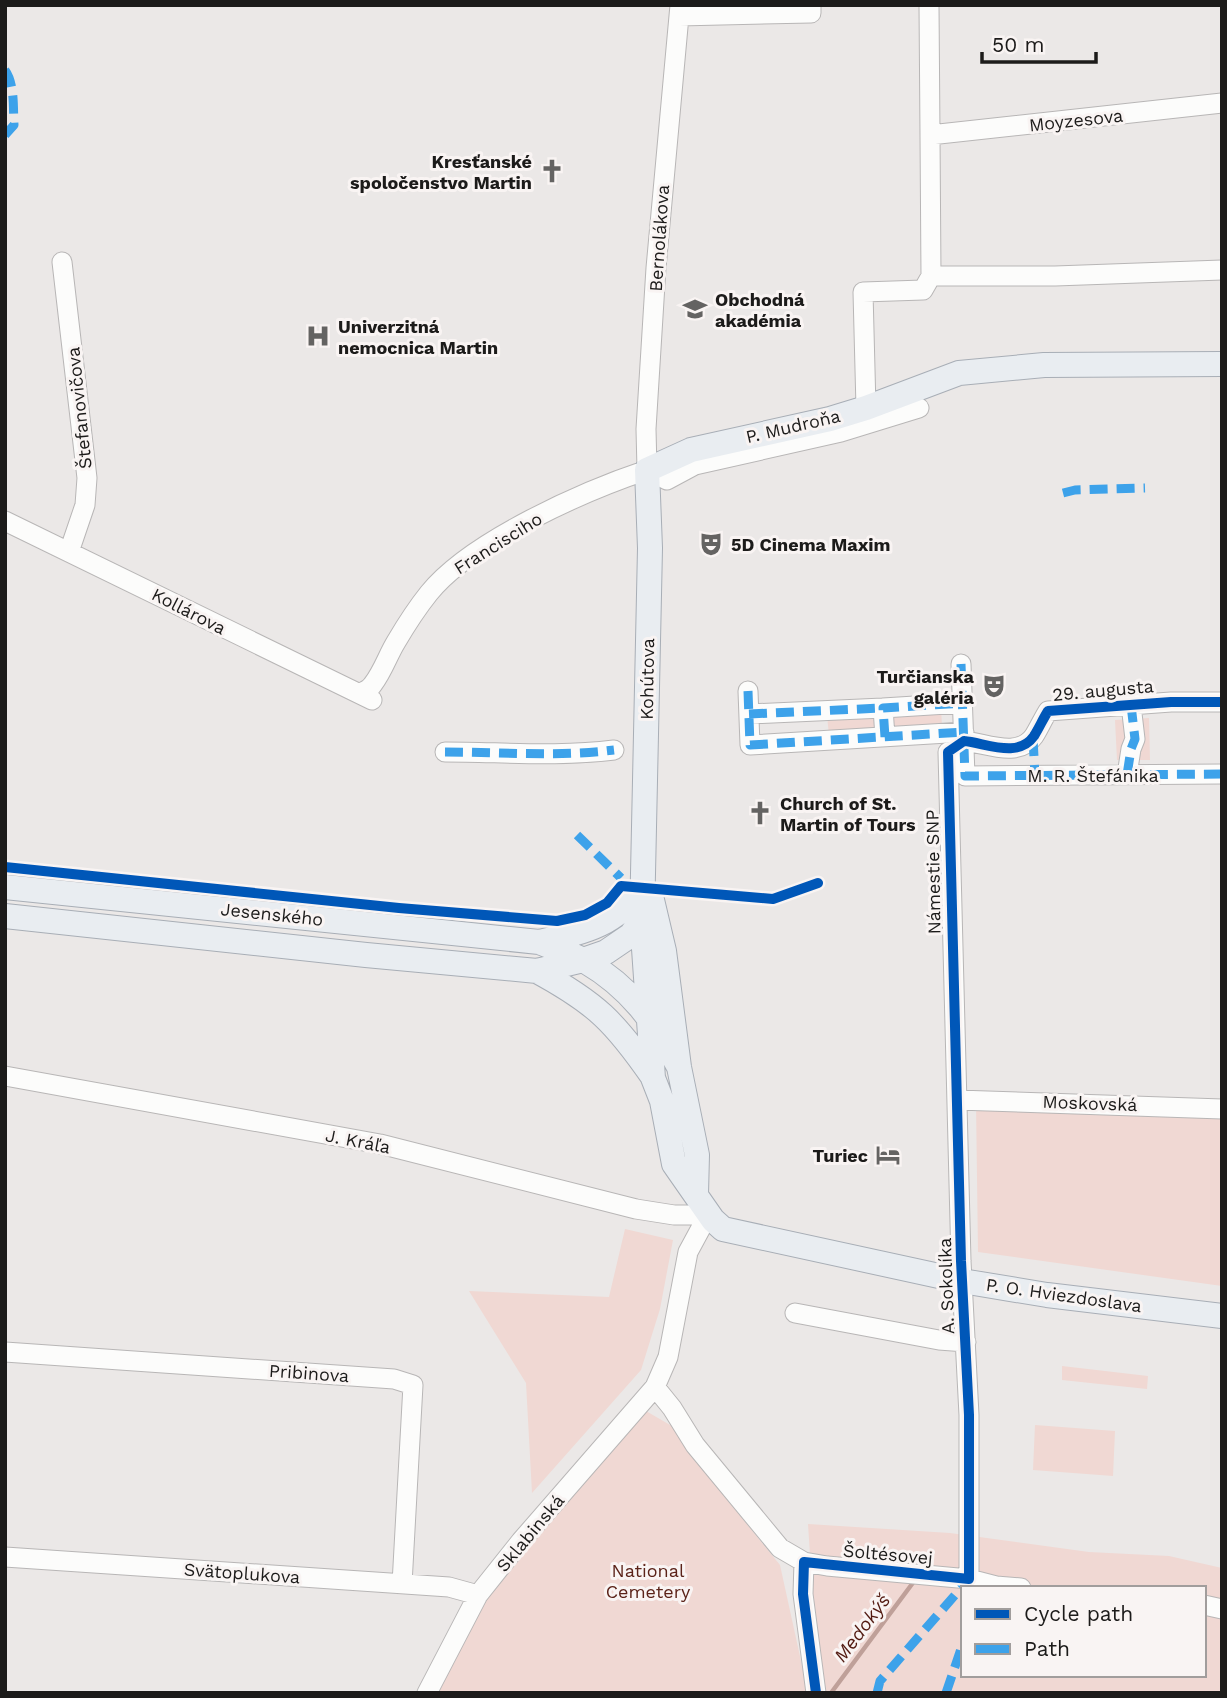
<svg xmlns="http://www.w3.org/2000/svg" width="1227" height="1698" font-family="'Work Sans',sans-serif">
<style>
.green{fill:#f0d8d3;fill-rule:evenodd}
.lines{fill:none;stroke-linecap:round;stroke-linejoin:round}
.stream{stroke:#bfa099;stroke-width:4.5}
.minor-casing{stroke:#b8b6b6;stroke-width:21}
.major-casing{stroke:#a8aeb6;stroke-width:26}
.minor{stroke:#fcfcfb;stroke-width:19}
.major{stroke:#e9edf1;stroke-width:24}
.quiet{stroke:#3da2ea;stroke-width:9;stroke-dasharray:18 9;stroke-linecap:butt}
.cycleway-casing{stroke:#f9f4f3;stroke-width:15}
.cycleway{stroke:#0057b8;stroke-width:10}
.labels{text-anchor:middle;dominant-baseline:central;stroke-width:6;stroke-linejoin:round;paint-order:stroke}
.street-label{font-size:18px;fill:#1c1b1a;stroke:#f9f4f3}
.poi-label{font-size:18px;font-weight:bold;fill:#1c1b1a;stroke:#f9f4f3;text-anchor:start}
.park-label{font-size:18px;fill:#5b2319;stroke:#f9f4f3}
.water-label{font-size:19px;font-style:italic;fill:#521a11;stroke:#f9f4f3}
</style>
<rect width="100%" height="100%" fill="#ebe8e7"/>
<path class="green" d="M 941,708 L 942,726 L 892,730 L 891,712 Z
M 875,713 L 876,731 L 829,735 L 827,716 Z
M 1149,718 L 1150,760 L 1117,760 L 1115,720 Z
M 976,1103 L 1222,1112 L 1222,1286 L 978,1252 Z
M 625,1229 L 673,1240 L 660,1309 L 641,1370 L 532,1493 L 526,1383 L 469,1291 L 609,1297 Z
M 1062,1366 L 1148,1376 L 1147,1389 L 1062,1380 Z
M 646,1411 L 677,1429 L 701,1467 L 780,1565 L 808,1693 L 433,1693 L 484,1602 L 543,1528 Z
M 1035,1425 L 1115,1431 L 1113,1476 L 1033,1470 Z
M 808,1524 L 950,1533 L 1089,1552 L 1169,1556 L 1222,1568 L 1222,1693 L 823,1693 L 814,1617 ZM 963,1588 L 1204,1588 L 1204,1675 L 963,1675 Z"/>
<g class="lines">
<path class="stream" d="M 831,1693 L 915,1580"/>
<g class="minor-casing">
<path id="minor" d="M 929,5 L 930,135 L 1222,103
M 679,16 L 811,13 L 811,5
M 62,262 L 87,478 L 85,505 L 69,552
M 931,276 L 1055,276 L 1222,270
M 866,408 L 863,292 L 923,290 L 931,276 L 930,135
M 647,470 L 646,429 L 656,268 L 680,5
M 647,470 L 667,480 L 695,465 L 841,432 L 919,408
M 5,521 L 372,700
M 961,664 L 965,776 L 1222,774
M 748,691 L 750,745 L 964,732
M 360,693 C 366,691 370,689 373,684 C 383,671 388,655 396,642 C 406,625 417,608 429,593 C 471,541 584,491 647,470
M 749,714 L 883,708
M 885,737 L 883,708 L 963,703
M 964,741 C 986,743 1018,759 1034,736 C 1039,728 1043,719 1048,711 L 1171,702 L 1222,702
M 445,752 C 501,752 558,757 614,750
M 948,752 L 961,1261 L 969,1415 L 969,1579
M 1127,775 L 1131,749 L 1135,739 L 1131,705
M 5,1076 L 380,1144 L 636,1209 L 674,1215 L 708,1215 L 688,1252 L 668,1357 L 655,1387 L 521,1541 L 478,1595 L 427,1693
M 957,1100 L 1222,1109
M 795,1313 L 939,1340 L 966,1342
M 5,1352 L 394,1379 L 413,1385 L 402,1584
M 655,1387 L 672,1408 L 695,1445 L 780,1548 L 804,1562 L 827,1566 L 969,1579 L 996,1586 L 1021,1588
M 5,1557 L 449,1587 L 478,1595
M 804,1562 L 803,1594 L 816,1693
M 1204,1605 L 1222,1609"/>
</g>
<g class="major-casing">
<path id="major" d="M 1222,364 L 1044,365 L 959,373 L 866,408 L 830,419 L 691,450 L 647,470 L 650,548 L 642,920 L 653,1078 L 662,1101 L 674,1164 L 713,1220 L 723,1229 L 962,1281 L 1047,1295 L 1222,1316
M 5,887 L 539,942 C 554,948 571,953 585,961 C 631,988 654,1021 679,1067
M 652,900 L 664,951 L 679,1067 L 697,1155 L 696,1194
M 5,916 L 366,955 L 537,971 L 583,960 L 606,952 L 631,935 L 645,915
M 539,942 C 587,931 612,927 644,887
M 537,971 C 596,1003 615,1022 653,1077"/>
</g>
<use href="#minor" class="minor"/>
<use href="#major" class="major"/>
<path class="quiet" d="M 5,70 C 15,84 13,108 14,125 L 5,135
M 1063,493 L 1075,490 L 1145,488
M 961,664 L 965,776 L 1222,774
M 748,691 L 750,745 L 964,732
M 749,714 L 883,708
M 885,737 L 883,708 L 963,703
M 1033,738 L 1035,776
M 445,752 C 501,752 558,757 614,750
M 1127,775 L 1131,749 L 1135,739 L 1131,705
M 577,835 L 621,878
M 877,1693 L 880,1681 L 969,1579
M 946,1693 L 963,1643"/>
<g class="cycleway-casing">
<path id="cycleway" d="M 964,741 C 986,743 1018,759 1034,736 C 1039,728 1043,719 1048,711 L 1171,702 L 1222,702
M 5,867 L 399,908 L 557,921 L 585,915 L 607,903 L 621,886 L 773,899 L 818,883
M 816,1693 L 803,1594 L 804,1562 L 969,1579 L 969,1415 L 961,1261 L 948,752 L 964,741"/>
</g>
<use href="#cycleway" class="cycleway"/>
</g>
<defs>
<g id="church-bare" transform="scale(1.89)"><path d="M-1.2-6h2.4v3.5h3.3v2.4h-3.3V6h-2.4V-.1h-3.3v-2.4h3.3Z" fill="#646362" stroke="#f9f4f3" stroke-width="2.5" paint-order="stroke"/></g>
<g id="school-bare" transform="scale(1.89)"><path d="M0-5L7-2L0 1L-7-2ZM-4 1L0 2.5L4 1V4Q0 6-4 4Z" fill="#646362" stroke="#f9f4f3" stroke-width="2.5" paint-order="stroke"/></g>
<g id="hospital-bare" transform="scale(1.89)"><path d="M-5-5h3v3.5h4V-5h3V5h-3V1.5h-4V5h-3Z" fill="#646362" stroke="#f9f4f3" stroke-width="2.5" paint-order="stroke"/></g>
<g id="theatre-bare" transform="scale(1.89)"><path d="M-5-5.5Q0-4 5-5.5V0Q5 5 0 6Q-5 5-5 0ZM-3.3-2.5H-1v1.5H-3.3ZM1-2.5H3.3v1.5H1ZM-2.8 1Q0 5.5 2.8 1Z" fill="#646362" stroke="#f9f4f3" stroke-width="2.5" paint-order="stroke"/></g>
<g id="hotel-bare" transform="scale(1.89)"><path d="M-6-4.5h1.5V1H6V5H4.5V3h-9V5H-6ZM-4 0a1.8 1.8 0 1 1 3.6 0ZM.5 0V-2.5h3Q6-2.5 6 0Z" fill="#646362" stroke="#f9f4f3" stroke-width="2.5" paint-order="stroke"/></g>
</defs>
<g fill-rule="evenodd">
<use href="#church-bare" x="552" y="171"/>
<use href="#school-bare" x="695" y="309"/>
<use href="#hospital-bare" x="318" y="336"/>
<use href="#theatre-bare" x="711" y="544"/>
<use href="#theatre-bare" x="994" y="686"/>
<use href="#church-bare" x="760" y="813"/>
<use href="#hotel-bare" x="888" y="1155"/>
</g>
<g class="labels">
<g class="street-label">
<text transform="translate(1076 120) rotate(-6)">Moyzesova</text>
<text transform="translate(659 238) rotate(-86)">Bernolákova</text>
<text transform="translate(79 408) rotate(-96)">Štefanovičova</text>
<text transform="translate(793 426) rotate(-13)">P. Mudroňa</text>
<text transform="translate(498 543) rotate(-32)">Francisciho</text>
<text transform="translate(189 611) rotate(27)">Kollárova</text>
<text transform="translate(647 679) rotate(-89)">Kohútova</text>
<text transform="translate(1103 690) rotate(-5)">29. augusta</text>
<text x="1093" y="775">M. R. Štefánika</text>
<text transform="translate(933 872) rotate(-91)">Námestie SNP</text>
<text transform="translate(272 914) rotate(6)">Jesenského</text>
<text transform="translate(1090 1103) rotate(2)">Moskovská</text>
<text transform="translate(358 1141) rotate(11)">J. Kráľa</text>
<text transform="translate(946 1286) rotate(-92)">A. Sokolíka</text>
<text transform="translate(1064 1295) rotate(8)">P. O. Hviezdoslava</text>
<text transform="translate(309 1373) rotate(4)">Pribinova</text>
<text transform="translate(530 1533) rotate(-50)">Sklabinská</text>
<text transform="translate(888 1554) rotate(5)">Šoltésovej</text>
<text transform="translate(242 1573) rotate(4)">Svätoplukova</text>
</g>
<g class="poi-label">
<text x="532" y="161" text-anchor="end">Kresťanské<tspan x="532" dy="21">spoločenstvo Martin</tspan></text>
<text x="715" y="299">Obchodná<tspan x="715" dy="21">akadémia</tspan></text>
<text x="338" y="326">Univerzitná<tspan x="338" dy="21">nemocnica Martin</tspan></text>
<text x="731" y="544">5D Cinema Maxim</text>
<text x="974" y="676" text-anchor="end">Turčianska<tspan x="974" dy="21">galéria</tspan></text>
<text x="780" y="803">Church of St.<tspan x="780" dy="21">Martin of Tours</tspan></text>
<text x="868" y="1155" text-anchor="end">Turiec</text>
</g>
<g class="park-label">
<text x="648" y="1570">National<tspan x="648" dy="21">Cemetery</tspan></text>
</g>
<g class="water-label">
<text transform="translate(862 1628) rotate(-53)">Medokýš</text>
</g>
</g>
<rect width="1227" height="1698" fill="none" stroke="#1c1b1a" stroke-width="14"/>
<rect x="961" y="1586" width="245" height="91" fill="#f9f4f3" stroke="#a19d9c" stroke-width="2"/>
<rect x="975" y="1609" width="35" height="10" fill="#0057b8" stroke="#a19d9c" stroke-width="2"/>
<text x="1024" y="1621" font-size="21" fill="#1c1b1a">Cycle path</text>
<rect x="975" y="1644" width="35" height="10" fill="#3da2ea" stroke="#a19d9c" stroke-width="2"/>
<text x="1024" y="1656" font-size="21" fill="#1c1b1a">Path</text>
<path d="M982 52v10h114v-10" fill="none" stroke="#1c1b1a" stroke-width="3.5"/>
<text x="992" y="52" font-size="21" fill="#1c1b1a" stroke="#f9f4f3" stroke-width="5" paint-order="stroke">50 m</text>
</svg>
